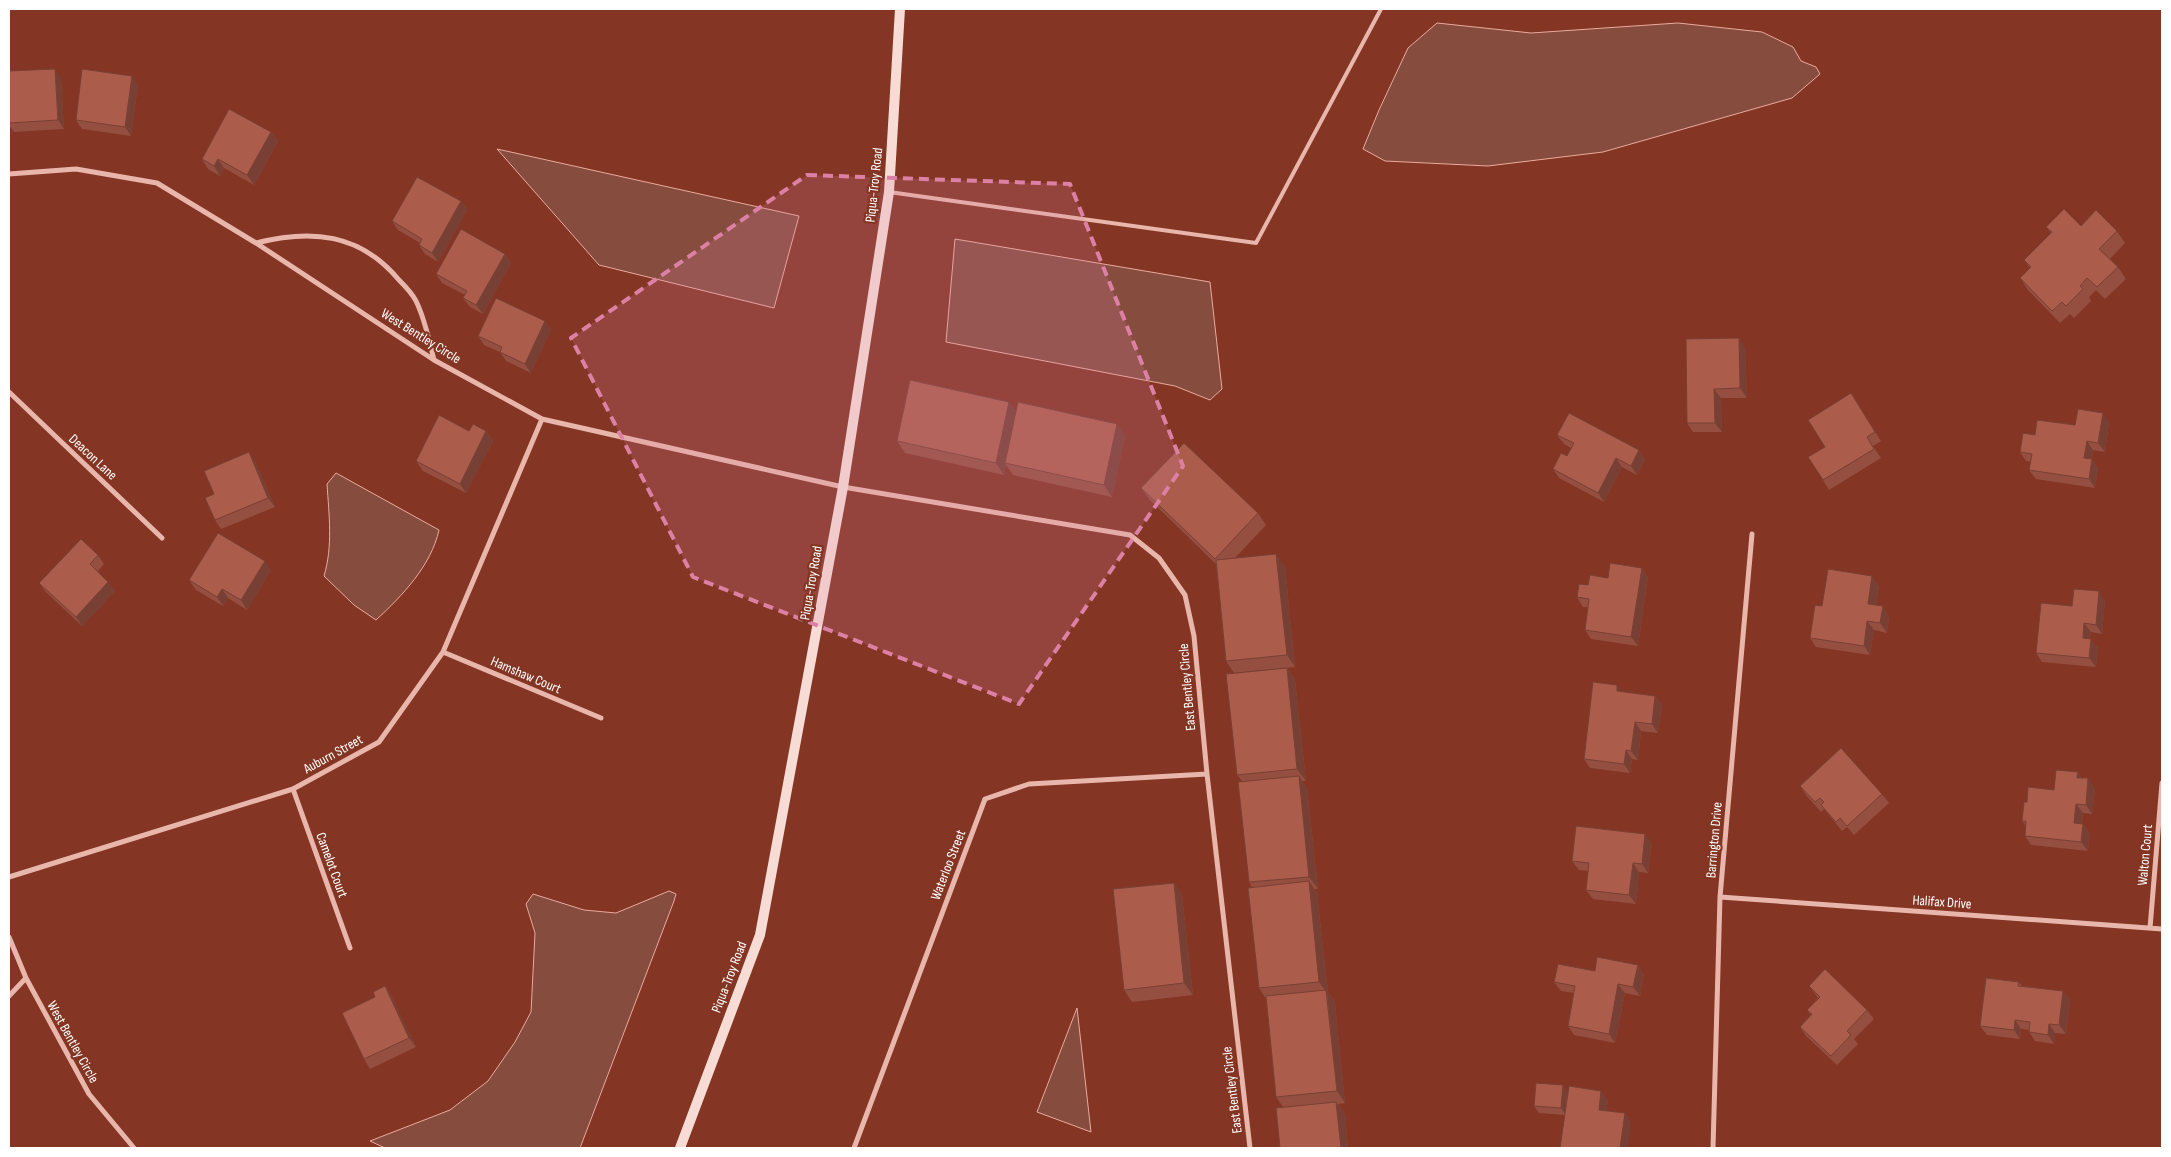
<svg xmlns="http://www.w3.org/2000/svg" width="2171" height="1157" font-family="'Sofia Sans Condensed',sans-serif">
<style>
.water{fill:#864c3e;stroke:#eaab9f}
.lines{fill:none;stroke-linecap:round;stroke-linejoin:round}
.lane{stroke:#e8b6ab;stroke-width:4}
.street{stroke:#e8b6ab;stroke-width:5}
.secondary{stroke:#f7dcd6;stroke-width:10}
.wall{fill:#944f40}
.shaded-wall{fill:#784034}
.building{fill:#ac5c4b;stroke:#784034}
.marked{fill:#dd80a5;fill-opacity:0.2;stroke:#dd80a5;stroke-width:4;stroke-dasharray:10 6;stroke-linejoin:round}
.labels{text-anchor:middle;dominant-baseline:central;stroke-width:4.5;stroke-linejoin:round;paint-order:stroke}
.street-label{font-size:14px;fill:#fff;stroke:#843523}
</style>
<rect width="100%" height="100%" fill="#843523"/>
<path class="water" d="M 1437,23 L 1531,33 L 1678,23 L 1762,32 L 1793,47 L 1801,61 L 1816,67 L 1820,74 L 1792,98 L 1603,152 L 1488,166 L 1385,161 L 1363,149 L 1379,110 L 1408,48 Z
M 497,149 L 799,216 L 774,308 L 599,265 Z
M 955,239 L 1210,282 L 1222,389 L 1210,400 L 1175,386 L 946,342 Z
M 336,473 L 439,530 C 431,566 402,596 376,620 L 354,605 L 324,576 C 333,546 329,515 327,484 Z
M 669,891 L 676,894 L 674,901 L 580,1148 L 385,1148 L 370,1141 L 450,1110 L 488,1081 L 515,1042 L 531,1012 L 535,933 L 526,904 L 533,894 L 584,910 L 616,913 Z
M 1077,1008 L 1091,1132 L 1037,1112 Z"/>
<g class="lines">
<path class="lane" d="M 889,192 L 1256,243 L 1381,9"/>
<path class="street" d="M 9,174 L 76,169 L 157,183 L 256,243 L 434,360 L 542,419 L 843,487 L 1130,535 L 1159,558 L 1185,595 L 1194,636 L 1207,774 L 1250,1148
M 256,243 C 311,229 360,233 399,280 C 405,286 412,293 416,301 C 425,319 429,340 434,360
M 9,392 L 162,538
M 443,652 L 601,718
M 293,789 L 350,948
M 9,877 L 293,789 L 379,742 L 443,652 L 542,419
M 1720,897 L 2162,929
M 2150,928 L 2162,783
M 9,937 L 26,978 L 89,1094 L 134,1148
M 9,996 L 26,978
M 854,1148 L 985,799 L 1029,784 L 1207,774
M 1713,1148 L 1720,897 L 1752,534"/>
<path class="secondary" d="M 680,1148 L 760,935 L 843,487 L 889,192 L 900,9"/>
</g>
<path class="wall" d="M 9,71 L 61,78 L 64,129 L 14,132 L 9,125 Z
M 138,85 L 131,136 L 82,129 L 76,120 Z
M 271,132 L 278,141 L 254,185 L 224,168 L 220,176 L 208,169 L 202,159 Z
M 461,201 L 467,210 L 438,262 L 425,254 L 419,245 L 420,243 L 398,230 L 392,221 Z
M 2081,226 L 2117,231 L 2125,243 L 2110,259 L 2118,267 L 2126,279 L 2105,299 L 2096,290 L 2089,297 L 2091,301 L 2074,318 L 2070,314 L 2060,323 L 2028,290 L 2020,278 L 2030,268 L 2024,260 L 2051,233 L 2046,227 Z
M 505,254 L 511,263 L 483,314 L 470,307 L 463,298 L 465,295 L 442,283 L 436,274 Z
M 545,321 L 551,330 L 531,373 L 506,361 L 500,352 L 484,345 L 478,336 Z
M 1745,347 L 1747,398 L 1721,398 L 1722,432 L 1693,432 L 1687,423 Z
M 1851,393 L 1881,441 L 1873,446 L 1881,458 L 1829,490 L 1823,480 L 1825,447 Z
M 1016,412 L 1117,424 L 1125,436 L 1112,497 L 1013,475 L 1006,465 L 1004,475 L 905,453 L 897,441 Z
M 2109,422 L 2105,452 L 2093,450 L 2092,459 L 2098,468 L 2095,488 L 2036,479 L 2029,470 L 2031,462 L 2026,461 L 2020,452 L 2035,435 Z
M 469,431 L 486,431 L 493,441 L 466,493 L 423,471 L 416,461 Z
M 1557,435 L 1645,459 L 1637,475 L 1622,467 L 1604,502 L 1559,478 L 1553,469 L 1567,456 L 1571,448 L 1564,444 Z
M 255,461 L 275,507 L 221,529 L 215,520 L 214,494 Z
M 1141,488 L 1258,513 L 1266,525 L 1235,558 L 1285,566 L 1295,667 L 1234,673 L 1226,661 L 1216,564 L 1150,500 Z
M 98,555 L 104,564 L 98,571 L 115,591 L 82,626 L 46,592 L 39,583 Z
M 1642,568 L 1648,577 L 1638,646 L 1591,639 L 1585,630 L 1588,607 L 1583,607 L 1577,597 L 1588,585 L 1608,578 Z
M 271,570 L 247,610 L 228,598 L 223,606 L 196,590 L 189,580 Z
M 1879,585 L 1876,605 L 1889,616 L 1887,633 L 1874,630 L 1870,655 L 1816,647 L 1810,638 L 1822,606 Z
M 2105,601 L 2102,634 L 2091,632 L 2090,639 L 2098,648 L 2096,667 L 2042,662 L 2036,653 L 2072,606 Z
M 1287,668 L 1295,680 L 1306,781 L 1302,781 L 1307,788 L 1318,889 L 1314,889 L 1317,893 L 1328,992 L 1335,1002 L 1345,1103 L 1338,1104 L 1345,1114 L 1348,1148 L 1280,1148 L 1283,1107 L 1276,1097 L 1266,999 L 1259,988 L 1252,887 L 1249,882 L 1242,781 L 1237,775 Z
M 1655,696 L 1662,705 L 1658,733 L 1641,731 L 1638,760 L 1632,759 L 1630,773 L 1590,768 L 1584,759 Z
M 2082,778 L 2095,788 L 2092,814 L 2083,813 L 2082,824 L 2083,824 L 2090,833 L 2088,851 L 2031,845 L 2025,836 L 2026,826 L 2022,821 L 2027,802 Z
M 1800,786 L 1882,794 L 1889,803 L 1854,835 L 1847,827 L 1842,831 L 1824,809 L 1821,812 L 1806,795 Z
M 1652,843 L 1648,873 L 1639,872 L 1636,904 L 1593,899 L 1586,890 L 1588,871 L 1579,870 L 1572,861 Z
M 1174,883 L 1182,895 L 1193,995 L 1132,1002 L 1124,990 Z
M 1595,971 L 1644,974 L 1640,996 L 1625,993 L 1615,1043 L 1574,1035 L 1568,1026 L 1574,993 L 1561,991 L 1554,982 Z
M 2019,982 L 2022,986 L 2063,991 L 2070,1000 L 2066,1034 L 2055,1033 L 2054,1044 L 2035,1041 L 2029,1032 L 2029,1030 L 2021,1029 L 2020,1039 L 1987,1035 L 1980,1026 Z
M 385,986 L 391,995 L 416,1047 L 370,1069 L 364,1059 L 375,997 Z
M 1809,986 L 1867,1010 L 1874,1019 L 1854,1039 L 1858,1044 L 1837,1065 L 1806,1036 L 1800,1027 L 1811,1015 L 1807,1010 L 1818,998 Z
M 1567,1092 L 1567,1100 L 1608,1100 L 1606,1111 L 1625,1113 L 1631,1123 L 1564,1115 L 1539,1113 L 1534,1106 Z"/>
<path class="shaded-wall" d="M 55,69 L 61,78 L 64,129 L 58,120 Z
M 132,76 L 138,85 L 131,136 L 125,127 Z
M 271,132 L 278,141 L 254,185 L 247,175 Z
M 218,159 L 224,168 L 220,176 L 214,166 Z
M 461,201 L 467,210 L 438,262 L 432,253 Z
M 505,254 L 511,263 L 483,314 L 476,305 Z
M 545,321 L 551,330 L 531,373 L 525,364 Z
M 1739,338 L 1745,347 L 1747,398 L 1740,388 Z
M 1714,389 L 1721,398 L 1722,432 L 1715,423 Z
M 1851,393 L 1857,402 L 1881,441 L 1875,432 Z
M 1009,402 L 1018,414 L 1005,463 L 1006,465 L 1004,475 L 996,463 Z
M 2103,413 L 2109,422 L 2105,452 L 2098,443 Z
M 1117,424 L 1125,436 L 1112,497 L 1104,485 Z
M 486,431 L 493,441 L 466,493 L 460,484 Z
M 2087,441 L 2093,450 L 2091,466 L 2092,459 L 2098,468 L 2095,488 L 2089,479 L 2084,458 Z
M 1639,450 L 1645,459 L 1637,475 L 1631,466 Z
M 249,452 L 255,461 L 275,507 L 268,498 Z
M 1616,458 L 1622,467 L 1604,502 L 1598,493 Z
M 1276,554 L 1285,566 L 1295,667 L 1287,655 Z
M 265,561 L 271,570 L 247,610 L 241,600 Z
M 1642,568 L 1648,577 L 1638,646 L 1631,637 Z
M 1872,576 L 1879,585 L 1875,613 L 1868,604 Z
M 108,582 L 115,591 L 82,626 L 76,617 Z
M 222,589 L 228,598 L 223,606 L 217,597 Z
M 2099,591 L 2105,601 L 2102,634 L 2096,625 Z
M 1883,606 L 1889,616 L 1887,633 L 1880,623 Z
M 1867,621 L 1874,630 L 1870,655 L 1864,646 Z
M 2084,623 L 2091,632 L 2089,647 L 2083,638 Z
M 2091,639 L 2098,648 L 2096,667 L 2089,658 Z
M 1287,668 L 1295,680 L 1306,781 L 1297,769 Z
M 1617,685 L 1624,694 L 1617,691 Z
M 1655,696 L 1662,705 L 1658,733 L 1652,724 Z
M 1635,722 L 1641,731 L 1638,760 L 1631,751 Z
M 1626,750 L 1632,759 L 1630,773 L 1624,764 Z
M 2078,772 L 2084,781 L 2077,778 Z
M 1299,776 L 1307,788 L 1318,889 L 1309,877 Z
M 2088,778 L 2095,788 L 2092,814 L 2086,805 Z
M 2076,804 L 2083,813 L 2081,832 L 2074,823 Z
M 2083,824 L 2090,833 L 2088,851 L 2081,842 Z
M 1645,834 L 1652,843 L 1648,873 L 1642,864 Z
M 1633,863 L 1639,872 L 1636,904 L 1629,895 Z
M 1309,881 L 1317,893 L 1328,992 L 1335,1002 L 1345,1103 L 1337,1091 L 1327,993 L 1319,982 Z
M 1174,883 L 1182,895 L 1193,995 L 1184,983 Z
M 1638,965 L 1644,974 L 1640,996 L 1633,987 Z
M 1618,984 L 1625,993 L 1615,1043 L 1609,1034 Z
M 385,986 L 391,995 L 416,1047 L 409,1038 Z
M 2063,991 L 2070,1000 L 2066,1034 L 2059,1025 Z
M 2015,1020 L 2021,1029 L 2020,1039 L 2014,1030 Z
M 2049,1024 L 2055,1033 L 2054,1044 L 2048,1035 Z
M 1563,1085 L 1567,1092 L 1566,1115 L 1561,1108 Z
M 1601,1091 L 1608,1100 L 1605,1119 L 1599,1110 Z
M 1336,1102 L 1345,1114 L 1348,1148 L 1341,1148 Z
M 1625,1113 L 1631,1123 L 1628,1148 L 1620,1148 Z"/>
<path class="building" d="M 55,69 L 58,120 L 9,123 L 9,71 Z
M 82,69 L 132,76 L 125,127 L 76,120 Z
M 229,109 L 271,132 L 247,175 L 218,159 L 214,166 L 202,159 Z
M 417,177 L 461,201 L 432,253 L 419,245 L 422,239 L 392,221 Z
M 2064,209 L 2081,226 L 2096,210 L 2117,231 L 2099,249 L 2118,267 L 2097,287 L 2087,278 L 2080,286 L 2083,289 L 2066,306 L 2062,302 L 2052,311 L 2020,278 L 2031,267 L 2024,260 L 2052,232 L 2046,227 Z
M 461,229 L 505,254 L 476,305 L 463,298 L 467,291 L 436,274 Z
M 496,298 L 545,321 L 525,364 L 500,352 L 502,347 L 478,336 Z
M 1739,338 L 1740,388 L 1714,389 L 1715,423 L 1687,423 L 1686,339 Z
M 910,380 L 1009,402 L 996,463 L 897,441 Z
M 1851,393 L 1875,432 L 1867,437 L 1874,449 L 1823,480 L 1808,457 L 1825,447 L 1808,420 Z
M 1018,402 L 1117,424 L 1104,485 L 1005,463 Z
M 2078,409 L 2103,413 L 2098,443 L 2087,441 L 2084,458 L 2092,459 L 2089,479 L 2029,470 L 2032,454 L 2020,452 L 2023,433 L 2035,435 L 2037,420 L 2075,425 Z
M 1569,413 L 1639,450 L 1631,466 L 1616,458 L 1598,493 L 1553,469 L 1561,453 L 1567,456 L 1574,443 L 1557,435 Z
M 439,415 L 469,431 L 473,424 L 486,431 L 460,484 L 416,461 Z
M 1184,443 L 1258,513 L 1215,559 L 1141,488 Z
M 249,452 L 268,498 L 215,520 L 205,498 L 214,494 L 204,471 Z
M 218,533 L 265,561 L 241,600 L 222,589 L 217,597 L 189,580 Z
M 81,539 L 98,555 L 90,564 L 108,582 L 76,617 L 39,583 Z
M 1276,554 L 1287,655 L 1226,661 L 1216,560 Z
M 1610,563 L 1642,568 L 1631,637 L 1585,630 L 1589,599 L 1577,597 L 1579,584 L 1588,585 L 1590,575 L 1608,578 Z
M 1828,569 L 1872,576 L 1868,604 L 1883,606 L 1880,623 L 1867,621 L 1864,646 L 1810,638 L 1815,605 L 1822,606 Z
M 2074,589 L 2099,591 L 2096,625 L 2084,623 L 2083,638 L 2091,639 L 2089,658 L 2036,653 L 2041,603 L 2072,606 Z
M 1287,668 L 1297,769 L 1237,775 L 1226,674 Z
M 1593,682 L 1617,685 L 1617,691 L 1655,696 L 1652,724 L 1635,722 L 1631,751 L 1626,750 L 1624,764 L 1584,759 Z
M 1841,748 L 1882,794 L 1847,826 L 1840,818 L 1836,822 L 1821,805 L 1824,802 L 1820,798 L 1815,802 L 1800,786 Z
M 2056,770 L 2078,772 L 2077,778 L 2088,778 L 2086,805 L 2076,804 L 2074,823 L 2083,824 L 2081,842 L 2025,836 L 2026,821 L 2022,821 L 2024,802 L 2027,802 L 2028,787 L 2054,790 Z
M 1299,776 L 1309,877 L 1249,882 L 1238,782 Z
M 1576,826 L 1645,834 L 1642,864 L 1633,863 L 1629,895 L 1586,890 L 1589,863 L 1572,861 Z
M 1309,881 L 1319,982 L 1259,988 L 1248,888 Z
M 1174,883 L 1184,983 L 1124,990 L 1113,889 Z
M 1597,957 L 1638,965 L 1633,987 L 1618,984 L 1609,1034 L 1568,1026 L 1575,986 L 1554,982 L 1558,964 L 1595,971 Z
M 1825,969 L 1867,1010 L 1847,1031 L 1851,1035 L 1831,1056 L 1800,1027 L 1812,1014 L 1807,1010 L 1820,997 L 1809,986 Z
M 1986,978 L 2019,982 L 2018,986 L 2063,991 L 2059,1025 L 2049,1024 L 2048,1035 L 2029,1032 L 2030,1022 L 2015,1020 L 2014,1030 L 1980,1026 Z
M 385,986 L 409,1038 L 364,1059 L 342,1013 L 375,997 L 373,992 Z
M 1326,990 L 1337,1091 L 1276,1097 L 1266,996 Z
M 1536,1083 L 1563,1085 L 1561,1108 L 1534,1106 Z
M 1569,1086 L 1601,1091 L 1599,1110 L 1625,1113 L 1620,1148 L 1622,1148 L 1560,1148 Z
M 1336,1102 L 1341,1148 L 1280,1148 L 1276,1108 Z"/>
<path class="marked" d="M 807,175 L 1070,184 L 1183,466 L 1019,704 L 693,577 L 571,338 Z"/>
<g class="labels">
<g class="street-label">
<text transform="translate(874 185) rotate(-84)">Piqua-Troy Road</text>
<text transform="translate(421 336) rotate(32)">West Bentley Circle</text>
<text transform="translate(93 457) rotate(43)">Deacon Lane</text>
<text transform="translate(811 583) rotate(-80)">Piqua-Troy Road</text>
<text transform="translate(526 675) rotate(23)">Hamshaw Court</text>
<text transform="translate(1187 687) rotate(-95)">East Bentley Circle</text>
<text transform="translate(333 754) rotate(-29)">Auburn Street</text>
<text transform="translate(1714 840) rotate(-85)">Barrington Drive</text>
<text transform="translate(2145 855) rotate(-85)">Walton Court</text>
<text transform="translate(332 865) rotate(70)">Camelot Court</text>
<text transform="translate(948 865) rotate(-69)">Waterloo Street</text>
<text transform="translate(1942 902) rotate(4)">Halifax Drive</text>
<text transform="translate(729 977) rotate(-69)">Piqua-Troy Road</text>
<text transform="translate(73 1042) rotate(61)">West Bentley Circle</text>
<text transform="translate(1232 1090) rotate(-97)">East Bentley Circle</text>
</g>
</g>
<rect width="2171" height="1157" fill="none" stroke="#ffffff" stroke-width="20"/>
</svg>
